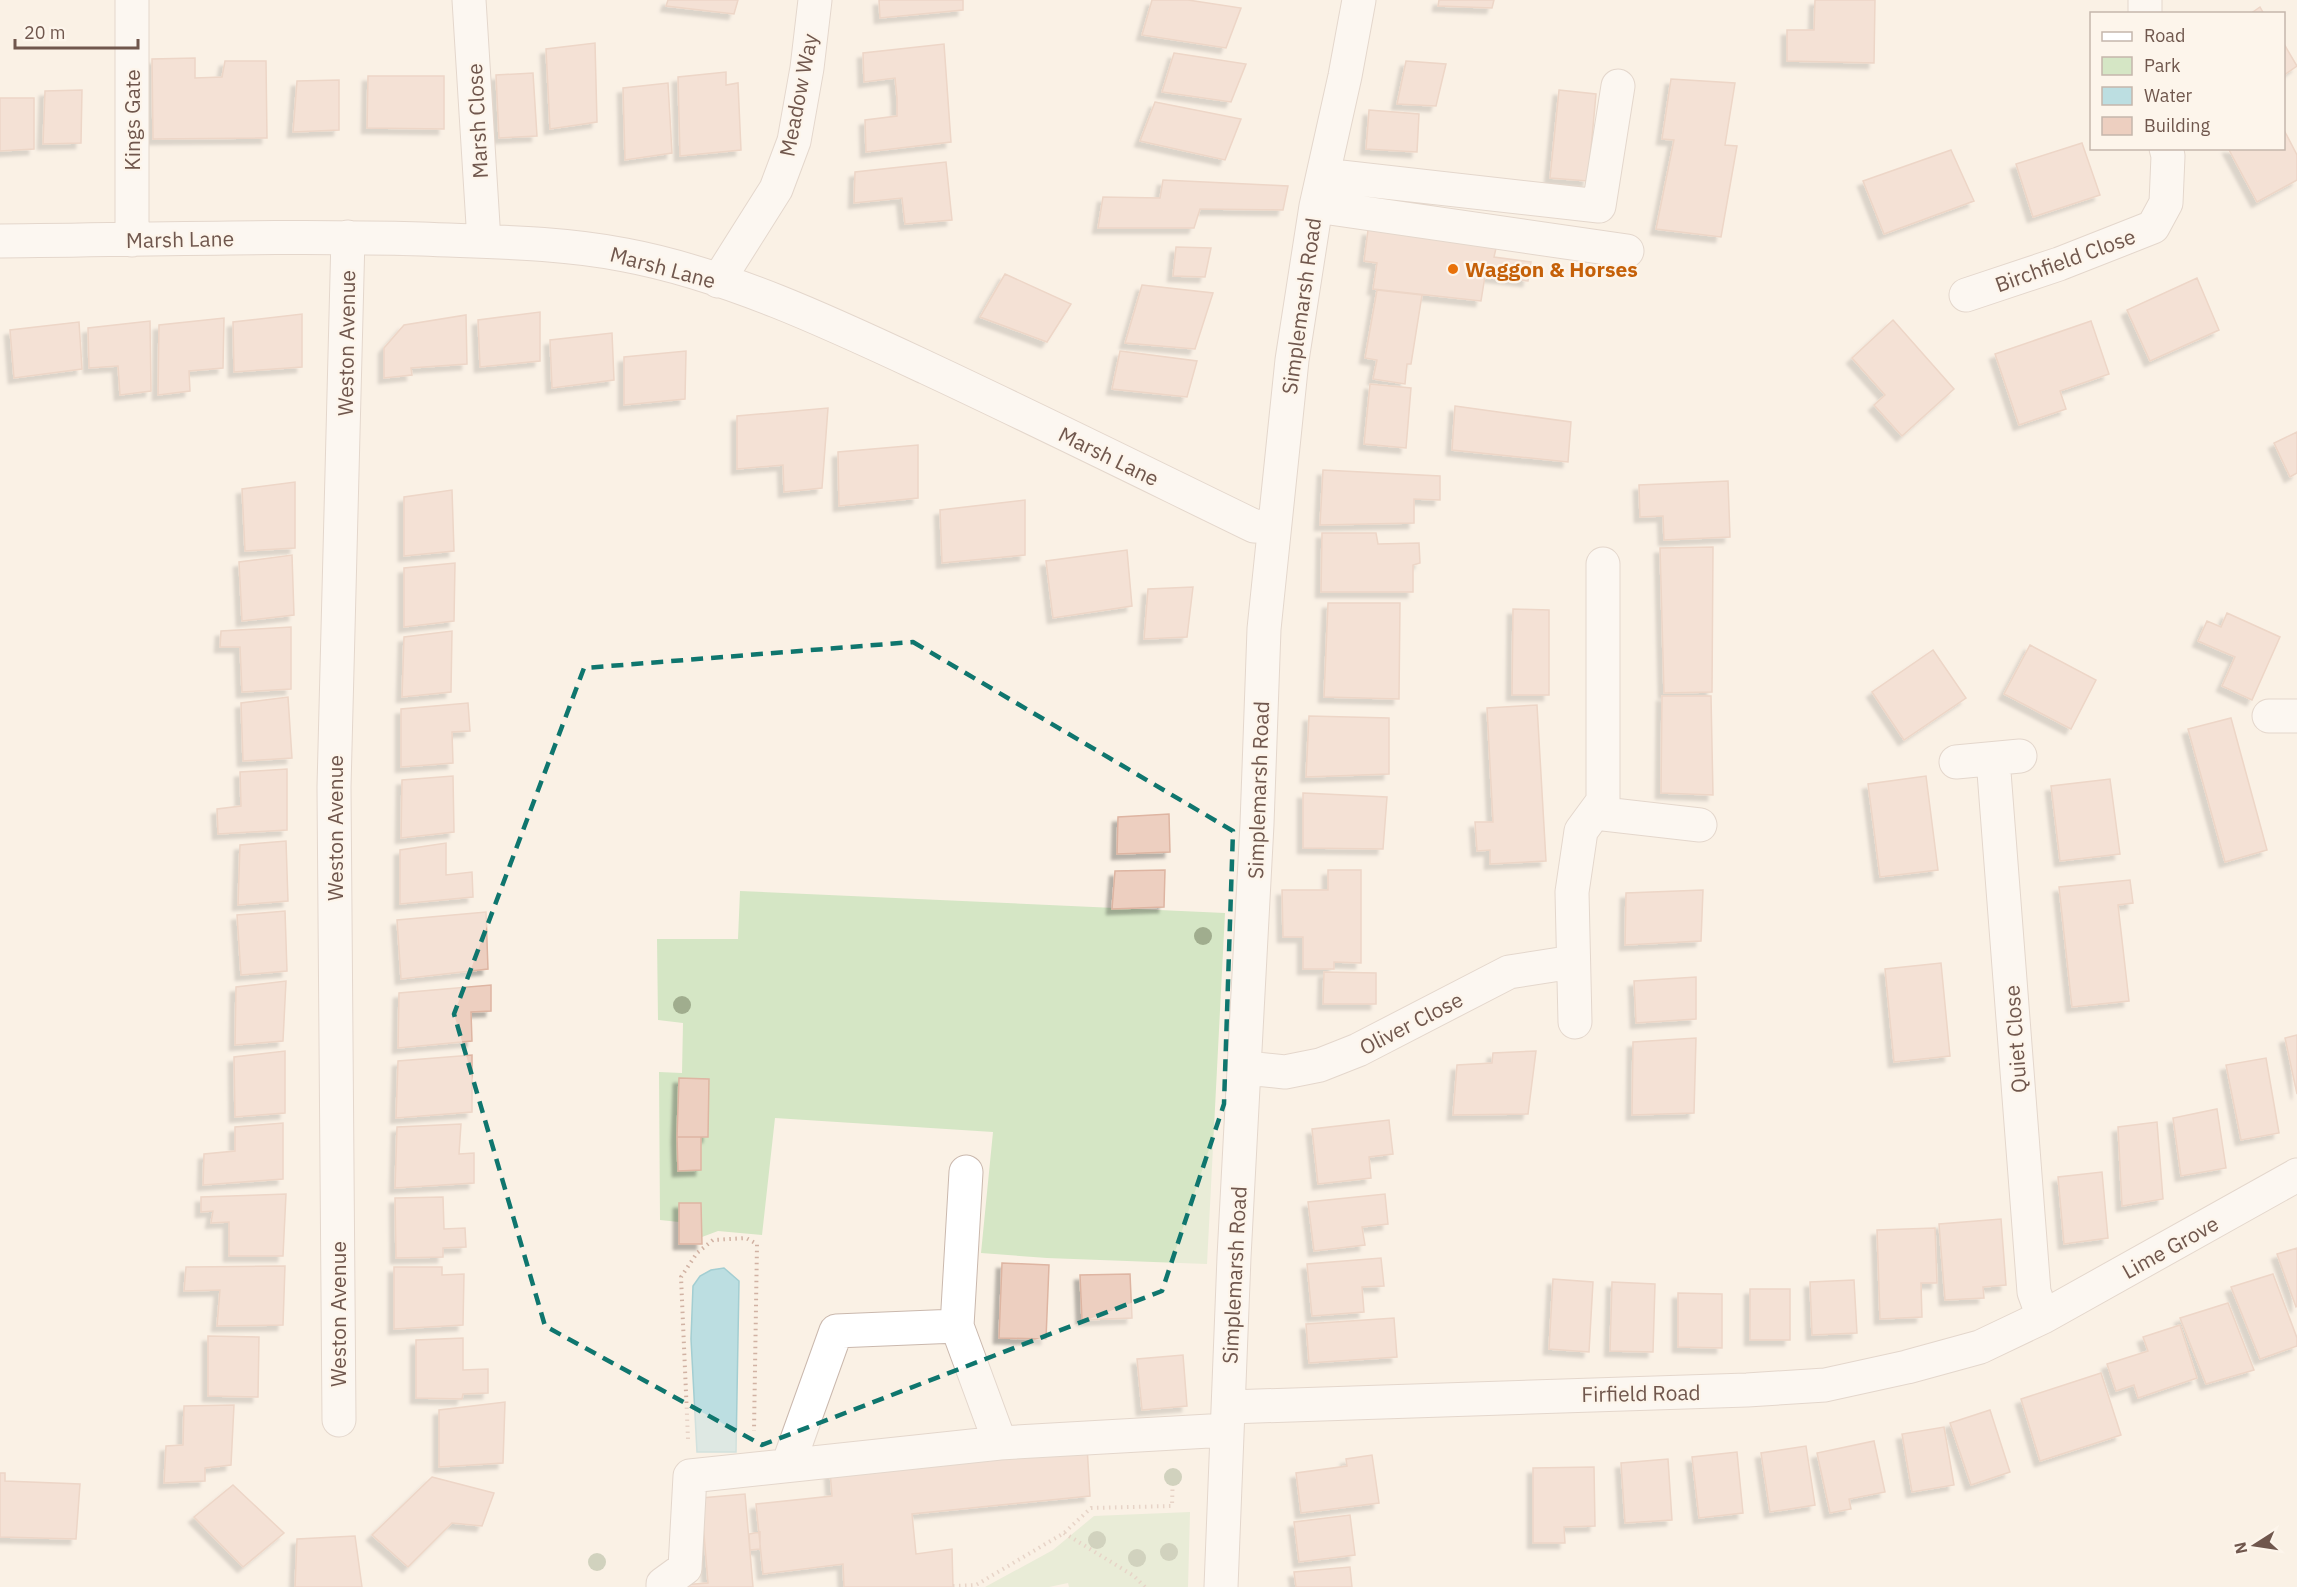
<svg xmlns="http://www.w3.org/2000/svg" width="2297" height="1587" font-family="'IBM Plex Sans',sans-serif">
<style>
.green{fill:#d5e6c5}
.water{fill:#bcdee1;stroke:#a3ced2;stroke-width:1.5}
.building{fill:#edcfc0;stroke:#deb5a2;stroke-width:1.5;filter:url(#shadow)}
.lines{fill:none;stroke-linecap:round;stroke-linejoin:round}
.minor-casing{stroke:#cab8ad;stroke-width:35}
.path{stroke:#d1b2a3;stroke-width:4;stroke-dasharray:1.5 4.5;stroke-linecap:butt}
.minor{stroke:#fff;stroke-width:33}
.tree{fill:#a0ad8e}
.marked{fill:none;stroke:#0f766e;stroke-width:4.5;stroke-dasharray:12 8;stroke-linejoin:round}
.food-dot{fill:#e8710a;stroke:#fdf5eb;stroke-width:2}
.labels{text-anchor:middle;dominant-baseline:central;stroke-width:4.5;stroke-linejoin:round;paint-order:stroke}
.street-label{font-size:21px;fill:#70574d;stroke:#fdf5eb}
.food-label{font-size:21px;font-weight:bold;fill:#c56008;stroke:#fdf5eb;text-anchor:start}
</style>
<defs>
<filter id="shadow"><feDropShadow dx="-5.5" dy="5.5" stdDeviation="1.5" flood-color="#0004"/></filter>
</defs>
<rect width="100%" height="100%" fill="#faf1e5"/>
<path class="green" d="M 740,891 L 1225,913 L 1207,1264 L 1047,1258 L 981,1253 L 993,1132 L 775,1118 L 762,1235 L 718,1231 L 702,1237 L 701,1203 L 679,1203 L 679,1222 L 660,1220 L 659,1072 L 682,1073 L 683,1023 L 658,1020 L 657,939 L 738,939 Z
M 1190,1512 L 1188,1587 L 1069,1587 L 1068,1583 L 1049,1587 L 985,1587 L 1053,1550 L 1094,1516 Z"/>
<path class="water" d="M 724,1268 L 739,1281 L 736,1452 L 697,1452 L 691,1339 L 693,1286 L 700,1276 L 711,1270 Z"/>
<path class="building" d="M 668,0 L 738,0 L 734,14 L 666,6 Z
M 879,0 L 963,0 L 963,10 L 880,18 Z
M 1152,0 L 1188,0 L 1241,8 L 1226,48 L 1142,35 Z
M 1439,0 L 1494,0 L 1492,8 L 1438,6 Z
M 1815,0 L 1875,0 L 1874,63 L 1787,61 L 1787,30 L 1814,30 Z
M 2260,7 L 2264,14 L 2250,14 Z
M 595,43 L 597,122 L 550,129 L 546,49 Z
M 944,44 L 951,142 L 866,152 L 865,120 L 897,116 L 897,98 L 895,78 L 864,82 L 863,53 Z
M 2284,44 L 2297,66 L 2284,75 Z
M 1174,53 L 1246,64 L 1231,102 L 1162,92 Z
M 195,58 L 195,78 L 222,77 L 225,61 L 266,61 L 267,138 L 153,139 L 152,59 Z
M 1406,61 L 1446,64 L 1436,106 L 1397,104 Z
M 726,72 L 726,85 L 738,83 L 741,150 L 680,156 L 678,77 Z
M 533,73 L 537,136 L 499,138 L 496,75 Z
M 368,76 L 444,76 L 444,129 L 367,128 Z
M 1671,79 L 1735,83 L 1725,145 L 1737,146 L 1721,237 L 1656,229 L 1674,140 L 1662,139 Z
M 339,80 L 339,130 L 293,132 L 297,81 Z
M 668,83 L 672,153 L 625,160 L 623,88 Z
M 82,90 L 81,143 L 43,144 L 45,91 Z
M 1559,90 L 1596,94 L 1588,181 L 1550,178 Z
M 0,98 L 34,98 L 34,149 L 0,151 Z
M 1155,102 L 1241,119 L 1225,160 L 1140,141 Z
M 1369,110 L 1419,114 L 1417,152 L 1366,149 Z
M 2284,130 L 2297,155 L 2297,180 L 2257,202 L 2228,148 L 2284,148 Z
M 2082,143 L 2100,195 L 2033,217 L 2016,164 Z
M 1951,150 L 1974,201 L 1884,234 L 1863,181 Z
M 946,162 L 952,220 L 905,224 L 902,198 L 854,203 L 855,172 Z
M 1163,180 L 1288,186 L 1283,210 L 1200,209 L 1194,228 L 1098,228 L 1103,197 L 1160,198 Z
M 1368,230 L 1497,244 L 1494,257 L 1531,262 L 1528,281 L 1485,276 L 1481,301 L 1373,289 L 1377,263 L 1364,261 Z
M 1176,247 L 1211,248 L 1205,277 L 1173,276 Z
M 1005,274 L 1071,304 L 1047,342 L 980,317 Z
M 2197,278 L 2219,330 L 2150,361 L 2127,310 Z
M 1142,285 L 1213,293 L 1195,349 L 1125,343 Z
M 1377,290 L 1422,295 L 1411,364 L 1407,364 L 1405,384 L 1373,379 L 1377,360 L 1365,358 Z
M 540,312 L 540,361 L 480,367 L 478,320 Z
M 302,314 L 302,367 L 234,372 L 233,322 Z
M 466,315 L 467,364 L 411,368 L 412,375 L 384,378 L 384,348 L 404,325 Z
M 224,318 L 223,368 L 189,371 L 190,391 L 158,395 L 159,325 Z
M 1893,320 L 1954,389 L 1902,436 L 1874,405 L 1885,395 L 1852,358 Z
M 150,321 L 151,391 L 120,395 L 118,366 L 89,368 L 88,328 Z
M 2091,321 L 2109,374 L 2060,391 L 2066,409 L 2019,425 L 1995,354 Z
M 79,322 L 82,369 L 14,378 L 10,330 Z
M 612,333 L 614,380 L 552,388 L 550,340 Z
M 686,351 L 685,399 L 624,405 L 624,357 Z
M 1120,351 L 1197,361 L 1187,397 L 1112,389 Z
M 1370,384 L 1411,388 L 1406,448 L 1364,444 Z
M 1455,406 L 1571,422 L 1568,462 L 1452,450 Z
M 828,408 L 822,488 L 784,492 L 783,465 L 737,469 L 737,416 Z
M 2297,432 L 2297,473 L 2290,477 L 2274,443 Z
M 918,445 L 918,498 L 839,506 L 838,452 Z
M 1323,470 L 1440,476 L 1440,500 L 1414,499 L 1414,523 L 1320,525 Z
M 1728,481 L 1730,537 L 1664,540 L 1663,516 L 1640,517 L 1639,485 Z
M 295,482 L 295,548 L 245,551 L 242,489 Z
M 452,490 L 454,551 L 404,556 L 404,497 Z
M 1025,500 L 1025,555 L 942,563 L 940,510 Z
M 1322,533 L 1376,533 L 1378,544 L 1419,543 L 1420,563 L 1413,565 L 1413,592 L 1321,592 Z
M 1713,547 L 1712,692 L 1664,693 L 1660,548 Z
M 1127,550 L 1132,606 L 1053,618 L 1046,561 Z
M 292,555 L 294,615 L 242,621 L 239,562 Z
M 455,563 L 454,621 L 404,627 L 404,568 Z
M 1193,587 L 1187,637 L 1144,639 L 1148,589 Z
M 1328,603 L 1400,603 L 1399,699 L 1324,697 Z
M 1513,609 L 1549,610 L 1549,695 L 1512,695 Z
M 2227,613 L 2280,637 L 2252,700 L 2222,686 L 2235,657 L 2198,641 L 2207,621 L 2221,627 Z
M 291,627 L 291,689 L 242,692 L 240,647 L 220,647 L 221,631 Z
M 452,631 L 451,692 L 402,697 L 404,637 Z
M 2030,645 L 2096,680 L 2071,729 L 2004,694 Z
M 1933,650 L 1966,698 L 1904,740 L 1872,692 Z
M 1662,696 L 1711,696 L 1713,795 L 1661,793 Z
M 288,697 L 292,758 L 243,761 L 241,703 Z
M 468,703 L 470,731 L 452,732 L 453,763 L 401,767 L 401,709 Z
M 1537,705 L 1546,861 L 1490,864 L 1490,850 L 1477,851 L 1475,822 L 1493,822 L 1487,708 Z
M 1309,716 L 1389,718 L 1389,774 L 1306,777 Z
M 2231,718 L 2267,850 L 2225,862 L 2188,729 Z
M 287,769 L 287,830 L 218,834 L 217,809 L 241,806 L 240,772 Z
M 453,776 L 454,832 L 401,838 L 402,780 Z
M 1926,776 L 1938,870 L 1880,877 L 1868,784 Z
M 2110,779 L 2120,854 L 2060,861 L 2051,786 Z
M 1303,793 L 1387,797 L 1383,849 L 1303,848 Z
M 1169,814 L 1170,852 L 1117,854 L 1118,817 Z
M 286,841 L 288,901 L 238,905 L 240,845 Z
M 446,843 L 446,875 L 472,872 L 473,897 L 400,904 L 400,850 Z
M 1165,870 L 1164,907 L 1112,909 L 1115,871 Z
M 1328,870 L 1361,870 L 1361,963 L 1334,962 L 1334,969 L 1303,969 L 1303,937 L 1283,937 L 1282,890 L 1328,890 Z
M 2130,880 L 2133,903 L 2118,905 L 2129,1001 L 2072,1007 L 2059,887 Z
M 1703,890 L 1701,941 L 1625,945 L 1626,893 Z
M 285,911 L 287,971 L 241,975 L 237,915 Z
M 486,912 L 488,969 L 401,979 L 397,920 Z
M 1941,963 L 1950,1056 L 1894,1062 L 1885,969 Z
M 1324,972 L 1376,973 L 1376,1004 L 1323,1004 Z
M 1696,977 L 1696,1019 L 1636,1023 L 1634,981 Z
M 286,981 L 283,1041 L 235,1045 L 236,987 Z
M 491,985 L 491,1011 L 471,1012 L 472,1041 L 398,1048 L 399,993 Z
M 2297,1035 L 2297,1094 L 2285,1038 Z
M 1696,1038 L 1694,1113 L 1632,1115 L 1633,1042 Z
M 285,1051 L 285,1113 L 235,1117 L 234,1057 Z
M 1536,1051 L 1528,1114 L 1453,1115 L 1457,1065 L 1492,1063 L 1493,1053 Z
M 472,1055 L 472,1112 L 396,1118 L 398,1061 Z
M 2266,1058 L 2279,1133 L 2241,1140 L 2226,1065 Z
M 679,1078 L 709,1079 L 708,1137 L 677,1137 Z
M 2217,1109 L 2226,1168 L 2181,1176 L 2173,1118 Z
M 1389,1120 L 1393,1154 L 1369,1157 L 1371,1178 L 1318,1184 L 1312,1129 Z
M 2157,1122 L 2163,1199 L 2122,1206 L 2118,1127 Z
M 283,1123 L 283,1179 L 203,1185 L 204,1154 L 235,1151 L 235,1127 Z
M 461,1124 L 459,1154 L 474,1153 L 474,1183 L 395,1188 L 397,1127 Z
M 677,1137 L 701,1137 L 701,1170 L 678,1171 Z
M 2102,1172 L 2108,1238 L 2064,1244 L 2058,1177 Z
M 286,1194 L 283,1256 L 229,1256 L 229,1222 L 211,1223 L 213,1211 L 201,1212 L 201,1197 Z
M 1385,1194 L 1388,1224 L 1362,1227 L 1365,1245 L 1314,1251 L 1308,1202 Z
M 443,1197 L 444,1229 L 465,1228 L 466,1247 L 443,1248 L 443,1257 L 396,1258 L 395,1198 Z
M 679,1203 L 701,1203 L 702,1244 L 679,1244 Z
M 2001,1219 L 2006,1285 L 1983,1287 L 1984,1298 L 1945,1300 L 1939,1224 Z
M 1935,1228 L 1937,1283 L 1921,1283 L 1922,1317 L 1880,1319 L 1877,1230 Z
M 2297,1248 L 2297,1306 L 2296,1307 L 2277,1254 Z
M 1381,1258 L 1384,1286 L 1362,1287 L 1364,1312 L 1312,1316 L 1307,1264 Z
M 1002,1263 L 1049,1265 L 1046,1339 L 999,1338 Z
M 285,1266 L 283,1325 L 217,1326 L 220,1290 L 184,1291 L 186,1267 Z
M 394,1267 L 442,1267 L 442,1275 L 464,1274 L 463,1325 L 394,1329 Z
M 1130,1274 L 1132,1318 L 1082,1320 L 1080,1275 Z
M 2273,1274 L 2297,1338 L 2297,1346 L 2260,1359 L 2231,1287 Z
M 1553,1279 L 1593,1282 L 1589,1352 L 1549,1349 Z
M 1854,1280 L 1857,1333 L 1812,1335 L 1810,1282 Z
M 1612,1282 L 1655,1284 L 1653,1352 L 1610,1351 Z
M 1750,1289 L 1790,1289 L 1790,1340 L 1750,1340 Z
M 1678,1293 L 1722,1294 L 1722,1348 L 1678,1347 Z
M 2228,1303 L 2254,1370 L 2206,1384 L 2180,1318 Z
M 1394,1318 L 1397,1357 L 1309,1363 L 1306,1324 Z
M 2180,1325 L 2197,1378 L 2138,1398 L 2134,1385 L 2116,1391 L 2107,1364 L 2148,1351 L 2143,1337 Z
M 208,1336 L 259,1337 L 258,1397 L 208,1396 Z
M 463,1338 L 463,1370 L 488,1369 L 488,1393 L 463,1394 L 462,1399 L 416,1398 L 416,1340 Z
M 1183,1355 L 1187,1406 L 1142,1410 L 1137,1359 Z
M 2101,1373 L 2121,1435 L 2040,1461 L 2021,1399 Z
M 505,1402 L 503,1463 L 439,1467 L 439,1410 Z
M 234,1405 L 231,1465 L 205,1468 L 205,1481 L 164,1483 L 166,1446 L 183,1445 L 184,1406 Z
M 1990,1410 L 2010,1472 L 1971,1485 L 1950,1423 Z
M 1944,1427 L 1954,1485 L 1912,1492 L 1902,1434 Z
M 1874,1441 L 1885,1492 L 1849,1499 L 1851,1509 L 1830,1513 L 1817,1453 Z
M 1087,1446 L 1090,1496 L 912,1514 L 916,1554 L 952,1549 L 953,1587 L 844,1587 L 843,1564 L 763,1574 L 756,1504 L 832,1496 L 830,1471 Z
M 1806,1446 L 1815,1505 L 1770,1512 L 1761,1453 Z
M 1737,1452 L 1743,1513 L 1699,1518 L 1692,1457 Z
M 1372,1455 L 1379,1503 L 1301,1513 L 1296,1473 L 1347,1466 L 1346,1459 Z
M 1668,1459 L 1672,1520 L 1625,1523 L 1621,1463 Z
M 1594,1467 L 1595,1526 L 1564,1527 L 1565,1543 L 1533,1543 L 1533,1468 Z
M 0,1473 L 5,1473 L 5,1481 L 80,1484 L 76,1539 L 0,1537 Z
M 432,1477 L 494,1493 L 482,1526 L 452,1523 L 408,1567 L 372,1535 Z
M 233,1485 L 284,1533 L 243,1567 L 194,1517 Z
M 745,1494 L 753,1587 L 681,1587 L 681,1585 L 708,1583 L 701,1498 Z
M 1350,1515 L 1355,1555 L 1299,1562 L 1294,1522 Z
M 760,1532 L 760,1549 L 750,1550 L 749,1534 Z
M 355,1536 L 362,1587 L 295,1587 L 297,1539 Z
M 1350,1567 L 1352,1587 L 1296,1587 L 1294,1572 Z"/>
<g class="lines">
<g class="minor-casing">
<path id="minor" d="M 132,0 L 132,240
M 469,0 L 484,241
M 2145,0 L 2145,14
M 1323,175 L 1599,206 L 1618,86
M 1316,206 L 1627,251
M 0,241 C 141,240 281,235 422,239 C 490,242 559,242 625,255 C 727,274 833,324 927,368 C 1036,419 1145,473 1254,526 L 1273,527
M 718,281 L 776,189 L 794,141 L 807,68 L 815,0
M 1966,295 L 2059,264 L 2153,227 L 2166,203 L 2168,156 L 2166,148
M 2269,716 L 2297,716
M 1993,759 L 2034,1292 L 2043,1317
M 1956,762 L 2020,756
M 1595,813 L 1700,825
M 1575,1022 L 1572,892 L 1581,831 L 1603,801 L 1603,564
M 1246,1068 L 1285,1072 L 1320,1065 L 1358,1050 L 1509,972 L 1573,962
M 957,1326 L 966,1172
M 1229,1407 L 1747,1390 L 1825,1385 L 1907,1367 L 1980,1347 L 2043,1317 L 2297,1175
M 339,1420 L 334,787 L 348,237
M 788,1465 L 836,1331 L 957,1326 L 1000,1443
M 663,1587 L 663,1584 L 685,1568 L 690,1476 L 1000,1443 L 1227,1430
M 1221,1587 L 1234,1257 L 1257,824 L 1264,629 L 1292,360 L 1316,206 L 1345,76 L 1359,0"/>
</g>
<path class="path" d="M 688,1439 L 681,1277 L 697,1253 L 713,1240 L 746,1238 L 757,1244 L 754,1431
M 1064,1533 L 1134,1576 L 1145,1587
M 953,1586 L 976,1585 L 1064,1533 L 1091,1508 L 1172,1506 L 1173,1471"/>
<use href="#minor" class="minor"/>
</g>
<g class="tree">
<circle cx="1203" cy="936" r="9"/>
<circle cx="682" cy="1005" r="9"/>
<circle cx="1173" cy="1477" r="9"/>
<circle cx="1097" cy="1540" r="9"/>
<circle cx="1169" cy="1552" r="9"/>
<circle cx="1137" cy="1558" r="9"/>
<circle cx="597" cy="1562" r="9"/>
</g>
<path d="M0 0H2297V1587H0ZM 913,642 L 1233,831 L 1224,1104 L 1162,1291 L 762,1445 L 545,1326 L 454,1014 L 584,668 Z" fill="#faf1e5" fill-opacity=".55" fill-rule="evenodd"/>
<path class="marked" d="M 913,642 L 1233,831 L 1224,1104 L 1162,1291 L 762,1445 L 545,1326 L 454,1014 L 584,668 Z"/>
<circle class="food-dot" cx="1453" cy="269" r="6"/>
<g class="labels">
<g class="street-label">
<text transform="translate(798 95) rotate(-79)">Meadow Way</text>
<text transform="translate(132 120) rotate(-90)">Kings Gate</text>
<text transform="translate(477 121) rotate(-93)">Marsh Close</text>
<text transform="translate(180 239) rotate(-1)">Marsh Lane</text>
<text transform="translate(2065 260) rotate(-20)">Birchfield Close</text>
<text transform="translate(663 267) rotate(15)">Marsh Lane</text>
<text transform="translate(1301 306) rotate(-82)">Simplemarsh Road</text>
<text transform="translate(346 343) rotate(-89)">Weston Avenue</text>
<text transform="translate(1109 456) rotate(26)">Marsh Lane</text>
<text transform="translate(1258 790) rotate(-88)">Simplemarsh Road</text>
<text transform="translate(335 828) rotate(-90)">Weston Avenue</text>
<text transform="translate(1411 1023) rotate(-27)">Oliver Close</text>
<text transform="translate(2015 1039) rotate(-94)">Quiet Close</text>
<text transform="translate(2170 1247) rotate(-29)">Lime Grove</text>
<text transform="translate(1234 1275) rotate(-87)">Simplemarsh Road</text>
<text transform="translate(338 1314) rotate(-90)">Weston Avenue</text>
<text transform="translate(1641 1393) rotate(-1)">Firfield Road</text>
</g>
<g class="food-label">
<text x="1465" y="269">Waggon &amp; Horses</text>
</g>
</g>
<rect x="2090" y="12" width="195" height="138" fill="#fdf5eb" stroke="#c5b6ac" stroke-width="1.5"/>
<rect x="2102" y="32" width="30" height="9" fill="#ffffff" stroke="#c5b6ac" stroke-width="1.5"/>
<text x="2144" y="42" font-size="18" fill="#70574d">Road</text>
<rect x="2102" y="57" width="30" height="18" fill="#d5e6c5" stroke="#c5b6ac" stroke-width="1.5"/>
<text x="2144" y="72" font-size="18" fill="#70574d">Park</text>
<rect x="2102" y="87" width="30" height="18" fill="#bcdee1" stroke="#c5b6ac" stroke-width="1.5"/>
<text x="2144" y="102" font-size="18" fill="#70574d">Water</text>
<rect x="2102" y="117" width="30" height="18" fill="#edcfc0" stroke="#c5b6ac" stroke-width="1.5"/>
<text x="2144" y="132" font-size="18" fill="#70574d">Building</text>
<g transform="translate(2255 1545) rotate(258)" stroke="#fdf5eb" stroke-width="4.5" paint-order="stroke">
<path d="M0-4.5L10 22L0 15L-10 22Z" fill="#70574d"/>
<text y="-9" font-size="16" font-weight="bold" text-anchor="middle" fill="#70574d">N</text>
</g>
<path d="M15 39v9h123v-9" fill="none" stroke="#70574d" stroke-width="3"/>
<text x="24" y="39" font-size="18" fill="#70574d" stroke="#fdf5eb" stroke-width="4.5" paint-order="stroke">20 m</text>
</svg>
